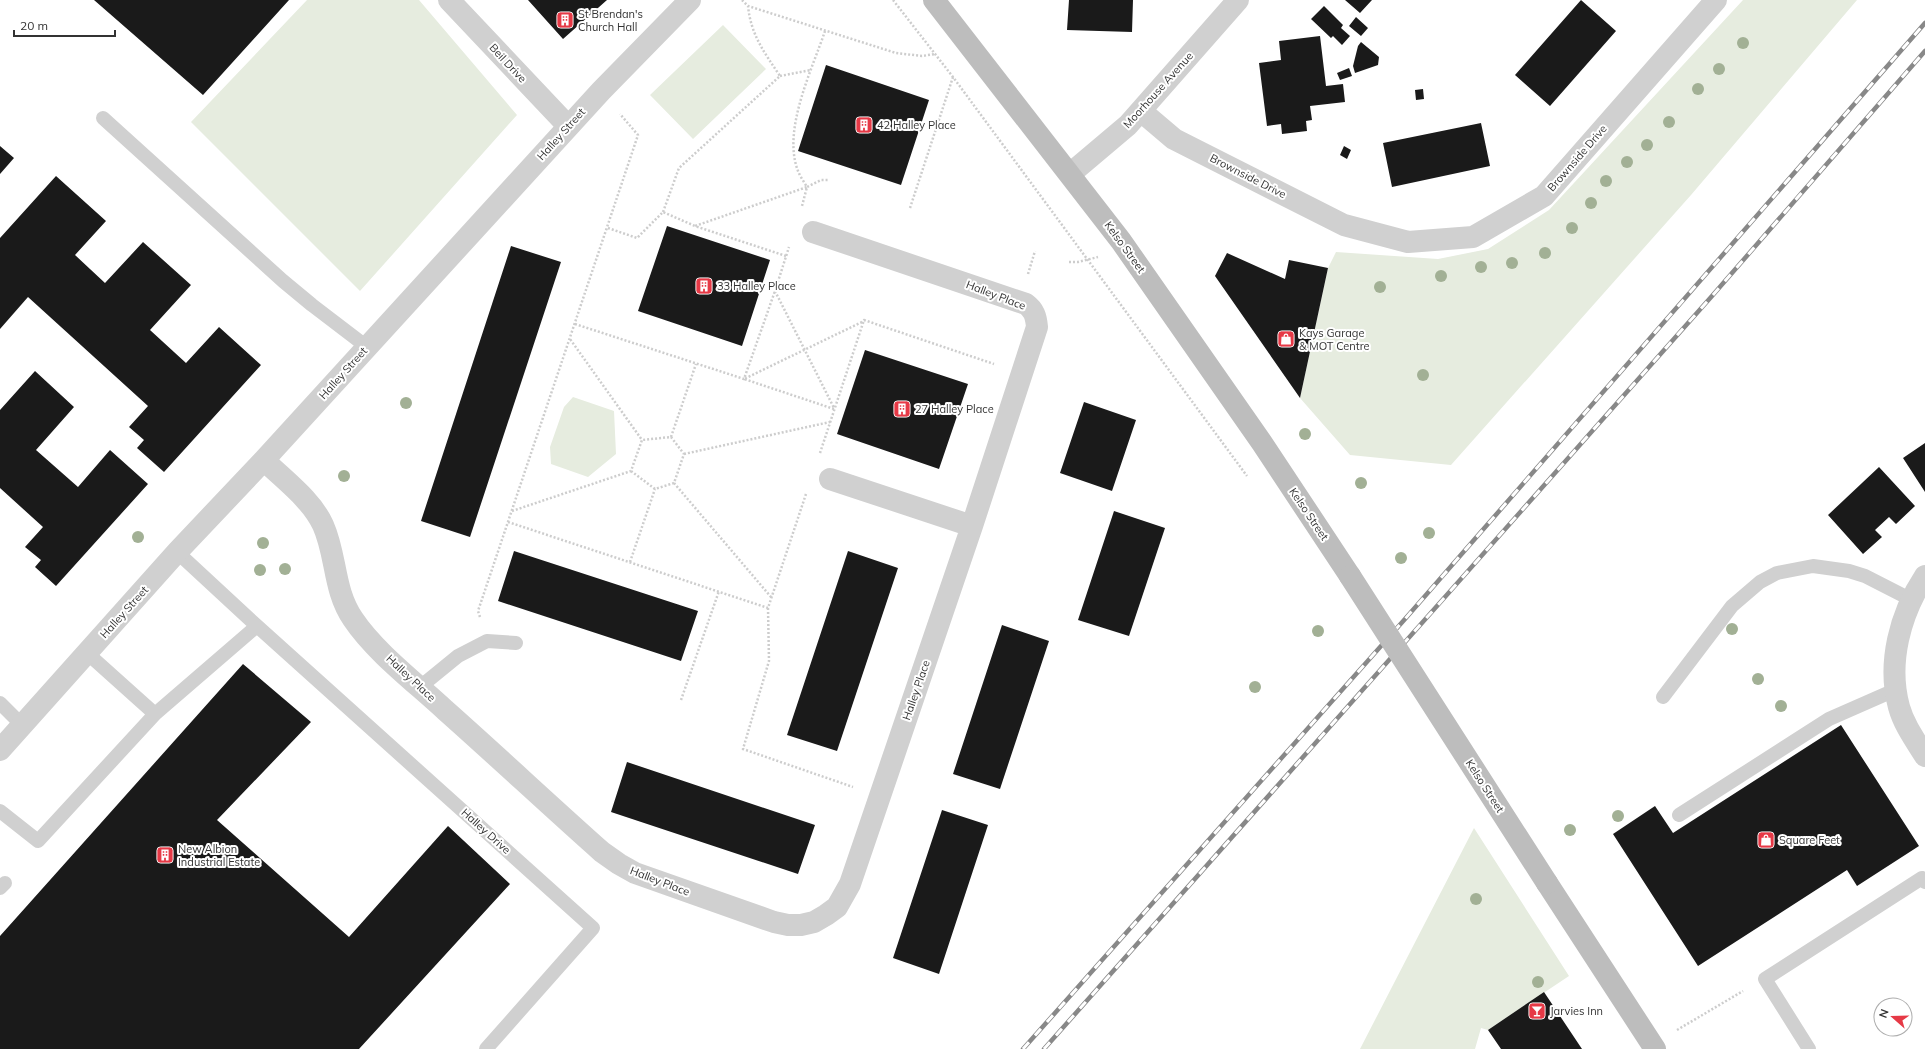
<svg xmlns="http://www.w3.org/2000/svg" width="1925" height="1049" font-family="Mulish,sans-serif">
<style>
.green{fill:#e6ecdf}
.building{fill:#1a1a1a}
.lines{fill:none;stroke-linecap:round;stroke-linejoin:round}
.path{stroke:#cdcdcd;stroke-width:2.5;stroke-dasharray:2 2;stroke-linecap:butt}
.lane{stroke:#d0d0d0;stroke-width:14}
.street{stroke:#d0d0d0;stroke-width:22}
.secondary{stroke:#bdbdbd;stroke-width:22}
.rail-casing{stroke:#888;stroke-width:4.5}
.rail{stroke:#fff;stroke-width:3;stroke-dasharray:9;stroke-linecap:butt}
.secondary-bridge{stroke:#bdbdbd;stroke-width:22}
.tree{fill:#a2b095}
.labels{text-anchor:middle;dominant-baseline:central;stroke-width:4;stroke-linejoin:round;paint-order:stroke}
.poi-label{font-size:11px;fill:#333;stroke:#fff;text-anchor:start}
.street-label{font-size:11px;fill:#333;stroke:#fff}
</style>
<rect width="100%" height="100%" fill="#fff"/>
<path class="green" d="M 307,0 L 419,0 L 517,115 L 360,291 L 191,122 Z
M 1743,0 L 1857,0 L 1691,195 L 1451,465 L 1350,455 L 1300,398 L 1328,268 L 1336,252 L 1438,259 L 1488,249 L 1549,210 Z
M 723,25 L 766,69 L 693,139 L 650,95 Z
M 573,397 L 614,411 L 616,454 L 588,477 L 551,464 L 550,447 L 564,407 Z
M 1474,828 L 1569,976 L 1488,1030 L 1481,1028 L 1475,1049 L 1360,1049 Z"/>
<path class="building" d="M 94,0 L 289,0 L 203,95 Z
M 528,0 L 607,0 L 563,39 Z
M 1069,0 L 1133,0 L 1132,32 L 1067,30 Z
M 1345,0 L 1372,0 L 1360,13 Z
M 1581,0 L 1616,31 L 1550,106 L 1515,75 Z
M 1324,6 L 1343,25 L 1341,28 L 1350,36 L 1342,45 L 1333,36 L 1331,38 L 1311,19 Z
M 1356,17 L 1368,28 L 1361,36 L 1349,26 Z
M 1320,36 L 1326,86 L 1343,84 L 1345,102 L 1310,106 L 1312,120 L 1306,121 L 1307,131 L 1282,134 L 1281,124 L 1267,126 L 1259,63 L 1281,60 L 1279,41 Z
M 1361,42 L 1379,57 L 1378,65 L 1355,73 L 1353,66 L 1358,46 Z
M 826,65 L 929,100 L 901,185 L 798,151 Z
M 1349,68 L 1352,76 L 1340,80 L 1337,73 Z
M 1423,89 L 1424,99 L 1416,100 L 1415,90 Z
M 1481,123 L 1490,166 L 1392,187 L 1383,143 Z
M 0,146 L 14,158 L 0,174 Z
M 1344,146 L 1351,150 L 1347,159 L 1340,155 Z
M 56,176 L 106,221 L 75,255 L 105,283 L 143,242 L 191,285 L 150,330 L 186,363 L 219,327 L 261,365 L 164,472 L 137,448 L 144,440 L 129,427 L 148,406 L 28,297 L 0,329 L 0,238 Z
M 667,226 L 770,260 L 742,346 L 638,311 Z
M 511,246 L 561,262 L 470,537 L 421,521 Z
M 1227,253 L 1285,279 L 1289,260 L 1328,268 L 1300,398 L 1215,276 Z
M 865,350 L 968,384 L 939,469 L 837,434 Z
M 35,371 L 74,407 L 36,450 L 78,487 L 110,450 L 148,484 L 56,586 L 35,567 L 41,560 L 25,547 L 43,527 L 0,488 L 0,410 Z
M 1084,402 L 1136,420 L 1112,491 L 1060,473 Z
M 1925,443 L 1925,492 L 1903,458 Z
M 1879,467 L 1915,506 L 1896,524 L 1889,517 L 1875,530 L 1882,537 L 1863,554 L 1828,515 Z
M 1114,511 L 1165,528 L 1129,636 L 1078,620 Z
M 514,551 L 698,611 L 681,661 L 498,601 Z
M 848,551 L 898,568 L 837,751 L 787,735 Z
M 1002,625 L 1049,641 L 1000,789 L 953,774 Z
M 243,664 L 311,722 L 217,820 L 349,937 L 448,826 L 510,884 L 359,1049 L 0,1049 L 0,936 Z
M 1841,725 L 1919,846 L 1857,886 L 1847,870 L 1698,966 L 1613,834 L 1655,806 L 1673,833 Z
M 627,762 L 815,825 L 798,874 L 611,812 Z
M 942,810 L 988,825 L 939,974 L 893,958 Z
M 1544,992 L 1582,1049 L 1501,1049 L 1488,1030 Z"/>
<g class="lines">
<path class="path" d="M 742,0 L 748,6 L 896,53 L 922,56 L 935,54
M 893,0 L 953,77 L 1247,476
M 825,31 C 812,70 782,130 798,171 C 800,176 804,182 807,187 L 821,180 L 828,180
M 780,76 L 811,70
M 910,208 L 953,77
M 663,212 L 679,168 L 780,76 C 764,52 751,35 748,6
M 608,228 L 637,238 L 663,212 L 695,226
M 786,256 L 695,226 L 807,187 L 802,206
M 1069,262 L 1078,262 L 1098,257
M 1028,274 L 1035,251
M 775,291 L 834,408
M 575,324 L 744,379 L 775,291 L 789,247
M 834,409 L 744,379 L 864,321
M 671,437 L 696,364
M 820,453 L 864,320 L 994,364
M 684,454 L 830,422
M 631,471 L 655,489 L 674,483 L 684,454 L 671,437 L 642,440
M 674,483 L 771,597
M 512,511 L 631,471 L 642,440 L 570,339
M 508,522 L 768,608 L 806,494
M 630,562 L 655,489
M 768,608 L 769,661 L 743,749 L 853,787
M 480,617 L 478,611 L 638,135 L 620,114
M 681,700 L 719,591
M 1677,1030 L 1743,991"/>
<path class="lane" d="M 103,118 L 283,281 L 312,305 L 367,347
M 177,552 L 257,626 L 593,928 L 486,1049
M 87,653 L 155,714
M 420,687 L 458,656 L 487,641 L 516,643
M 1663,697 L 1732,606 L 1760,582 L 1777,573 L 1813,566 L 1849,571 L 1865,576 L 1912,600
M 0,703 L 22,725
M 0,811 L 38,841 L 155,714 L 257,626
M 1679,815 L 1829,719 L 1895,690
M 0,888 L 5,883
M 1809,1049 L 1765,979 L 1922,878 L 1925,882"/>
<path class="street" d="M 449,0 L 568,126
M 1141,111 L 1174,139 L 1344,225 L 1408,242 L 1473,237 L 1544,196 L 1716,0
M 1070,174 L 1128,125 L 1238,0
M 264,460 C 284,480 311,499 323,525 C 337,556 333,590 353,619 C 375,652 416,683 445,710 C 498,757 549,805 602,852 L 619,864 L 635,873 L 774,922 L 788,925 L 801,925 L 814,922 L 826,915 L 837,907 L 850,884 L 972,526 L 1037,327 C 1036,316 1034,310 1026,304 L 813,232
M 830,479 L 972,526
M 1925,576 C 1900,614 1887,663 1899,707 C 1904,725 1915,740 1925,756
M 0,750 L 177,552 L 264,460 L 601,91 L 690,0"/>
<path class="secondary" d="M 934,0 L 1121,241 L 1262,443 L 1350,576
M 1547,883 L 1655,1049"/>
<g class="rail-casing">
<path id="rail" d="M 1023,1049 L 1405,619 L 1925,23
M 1044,1049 L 1712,296 L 1925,51"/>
</g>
<use href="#rail" class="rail"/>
<path class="secondary-bridge" d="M 1350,576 L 1547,883"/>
</g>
<g class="tree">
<circle cx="1743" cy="43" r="6"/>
<circle cx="1719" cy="69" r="6"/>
<circle cx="1698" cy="89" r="6"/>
<circle cx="1669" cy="122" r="6"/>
<circle cx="1647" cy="145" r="6"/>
<circle cx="1627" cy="162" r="6"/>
<circle cx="1606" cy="181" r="6"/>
<circle cx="1591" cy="203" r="6"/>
<circle cx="1572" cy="228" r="6"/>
<circle cx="1545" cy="253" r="6"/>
<circle cx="1512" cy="263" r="6"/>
<circle cx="1481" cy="267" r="6"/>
<circle cx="1441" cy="276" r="6"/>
<circle cx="1380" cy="287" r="6"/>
<circle cx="1423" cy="375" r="6"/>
<circle cx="406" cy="403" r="6"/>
<circle cx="1305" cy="434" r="6"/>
<circle cx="344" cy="476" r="6"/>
<circle cx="1361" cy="483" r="6"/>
<circle cx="1429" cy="533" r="6"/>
<circle cx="138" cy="537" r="6"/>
<circle cx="263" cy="543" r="6"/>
<circle cx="1401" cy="558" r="6"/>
<circle cx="285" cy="569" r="6"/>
<circle cx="260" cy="570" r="6"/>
<circle cx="1732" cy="629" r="6"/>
<circle cx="1318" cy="631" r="6"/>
<circle cx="1758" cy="679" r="6"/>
<circle cx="1255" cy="687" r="6"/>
<circle cx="1781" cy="706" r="6"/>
<circle cx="1618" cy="816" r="6"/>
<circle cx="1570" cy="830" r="6"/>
<circle cx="1476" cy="899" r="6"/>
<circle cx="1538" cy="982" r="6"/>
</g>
<defs>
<g id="building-square" transform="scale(0.9)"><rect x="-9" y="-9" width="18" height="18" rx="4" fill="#e63946" stroke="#fff"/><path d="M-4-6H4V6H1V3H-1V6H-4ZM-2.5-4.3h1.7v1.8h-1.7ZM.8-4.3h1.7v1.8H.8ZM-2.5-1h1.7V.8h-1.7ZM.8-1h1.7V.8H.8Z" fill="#fff"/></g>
<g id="shop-square" transform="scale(0.9)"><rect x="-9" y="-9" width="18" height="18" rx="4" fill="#e63946" stroke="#fff"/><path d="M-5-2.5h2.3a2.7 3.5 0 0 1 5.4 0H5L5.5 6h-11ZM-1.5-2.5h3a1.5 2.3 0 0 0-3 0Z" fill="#fff"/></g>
<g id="bar-square" transform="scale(0.9)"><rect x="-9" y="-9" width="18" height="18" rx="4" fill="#e63946" stroke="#fff"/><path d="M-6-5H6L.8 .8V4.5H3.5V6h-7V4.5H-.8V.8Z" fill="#fff"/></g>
</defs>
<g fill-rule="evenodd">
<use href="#building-square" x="565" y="20"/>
<use href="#building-square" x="864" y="125"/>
<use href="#building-square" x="704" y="286"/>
<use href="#shop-square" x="1286" y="339"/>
<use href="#building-square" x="902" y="409"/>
<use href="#shop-square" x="1766" y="840"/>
<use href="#building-square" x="165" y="855"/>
<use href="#bar-square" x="1537" y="1011"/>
</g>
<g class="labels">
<g class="poi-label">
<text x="578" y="14">St Brendan's<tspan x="578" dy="13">Church Hall</tspan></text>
<text x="877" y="125">42 Halley Place</text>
<text x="717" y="286">33 Halley Place</text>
<text x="1299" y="333">Kays Garage<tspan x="1299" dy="13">&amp; MOT Centre</tspan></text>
<text x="915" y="409">27 Halley Place</text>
<text x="1779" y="840">Square Feet</text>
<text x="178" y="849">New Albion<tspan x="178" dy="13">Industrial Estate</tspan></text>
<text x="1550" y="1011">Jarvies Inn</text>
</g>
<g class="street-label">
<text transform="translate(508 63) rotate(47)">Beil Drive</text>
<text transform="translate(1158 90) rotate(-48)">Moorhouse Avenue</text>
<text transform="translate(561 134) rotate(-48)">Halley Street</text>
<text transform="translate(1577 158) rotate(-49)">Brownside Drive</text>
<text transform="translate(1248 176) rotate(27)">Brownside Drive</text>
<text transform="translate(1125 247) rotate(54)">Kelso Street</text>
<text transform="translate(996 295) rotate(21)">Halley Place</text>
<text transform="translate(343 373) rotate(-48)">Halley Street</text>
<text transform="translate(1309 514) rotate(56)">Kelso Street</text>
<text transform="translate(124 612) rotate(-48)">Halley Street</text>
<text transform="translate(411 678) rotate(43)">Halley Place</text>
<text transform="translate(916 690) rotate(-71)">Halley Place</text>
<text transform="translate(1485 786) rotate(57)">Kelso Street</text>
<text transform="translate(486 831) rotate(42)">Halley Drive</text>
<text transform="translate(660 881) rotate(21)">Halley Place</text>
</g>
</g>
<g transform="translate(1893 1017) rotate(290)"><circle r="19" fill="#ffffff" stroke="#adadad"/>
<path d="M0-3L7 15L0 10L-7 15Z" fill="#e63946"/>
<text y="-6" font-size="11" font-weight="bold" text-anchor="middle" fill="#333333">N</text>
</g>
<path d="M14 30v6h101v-6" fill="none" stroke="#333333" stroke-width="2"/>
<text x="20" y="30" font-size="12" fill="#333333" stroke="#ffffff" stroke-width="3" paint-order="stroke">20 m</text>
</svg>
